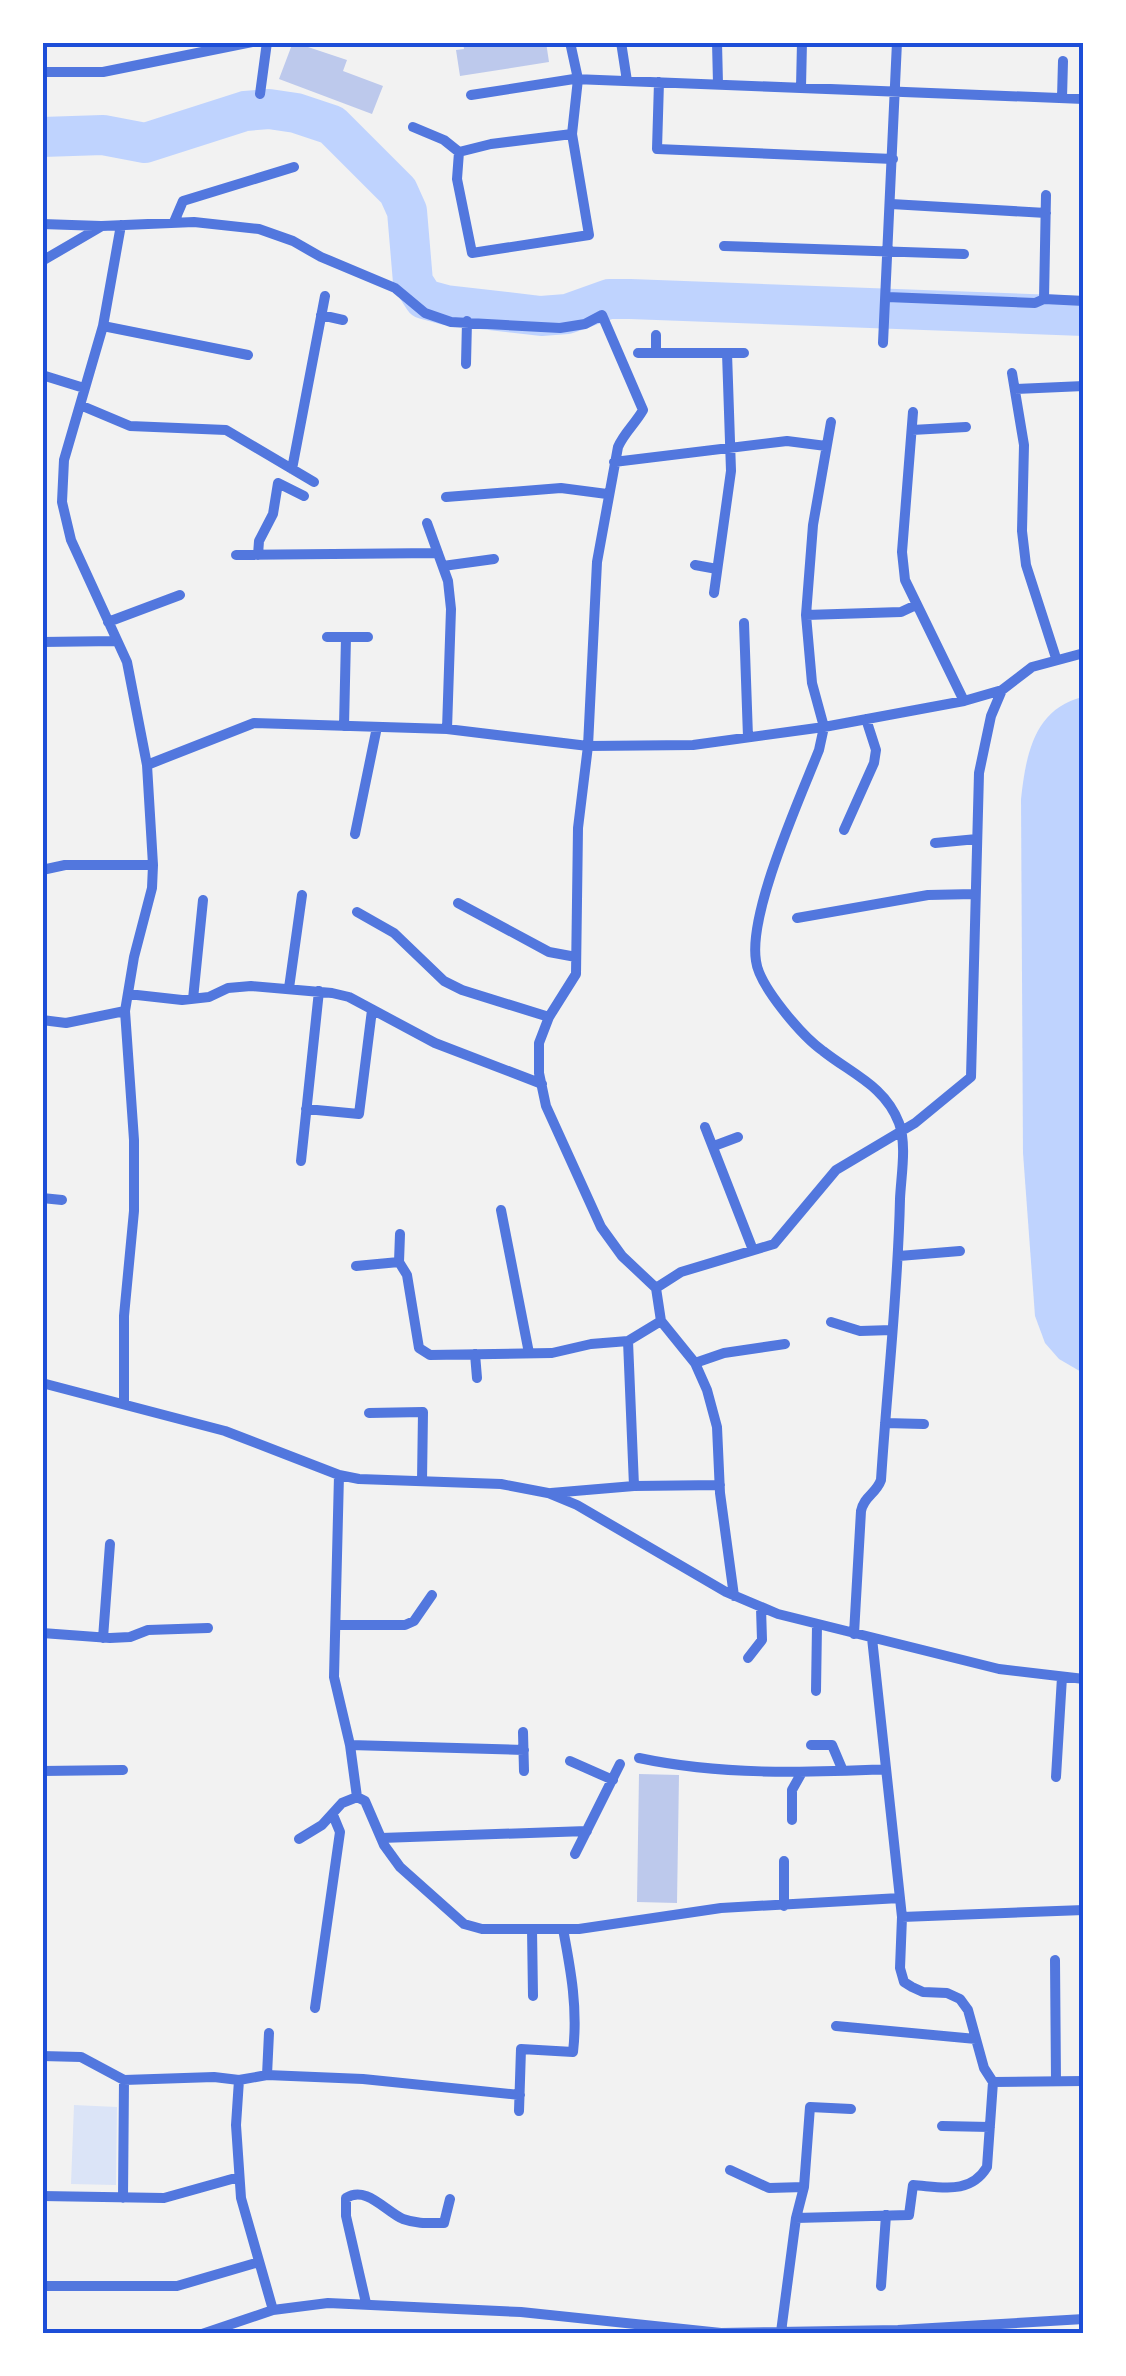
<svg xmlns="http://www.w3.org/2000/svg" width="1126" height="2376" font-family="Signika,sans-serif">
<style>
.green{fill:#dbe4f7}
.water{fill:#bfd3fe}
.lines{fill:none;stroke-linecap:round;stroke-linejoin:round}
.river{stroke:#bfd3fe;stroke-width:40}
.building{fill:#bdc9ec}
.minor{stroke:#5277de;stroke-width:10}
.neatline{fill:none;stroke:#1d4ed8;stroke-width:4}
</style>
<rect width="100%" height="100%" fill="#f2f2f2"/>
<path class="green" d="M 74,2105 L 117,2107 L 116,2185 L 71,2184 Z"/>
<path class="water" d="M 1083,697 L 1084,697 L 1083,1373 L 1059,1359 L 1045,1343 L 1035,1316 L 1023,1153 L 1021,799 C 1026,754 1034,709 1083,697 Z"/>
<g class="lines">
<path class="river" d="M 42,137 L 103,135 L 145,143 L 245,111 L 269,109 L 296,113 L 332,125 L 398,191 L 407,211 L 413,282 L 424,299 L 446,305 L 541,316 L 567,314 L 609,299 L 630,299 L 1084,316"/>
</g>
<path class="building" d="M 293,42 L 347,60 L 343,71 L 383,86 L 372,114 L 279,79 Z
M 463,42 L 546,42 L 549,62 L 460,76 L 456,50 L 464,49 Z
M 639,1774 L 679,1775 L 677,1903 L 637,1902 Z"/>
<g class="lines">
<path class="minor" d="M 570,42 L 578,79 L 572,134 L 589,235 L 472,253 L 457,179 L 459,152 L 491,144 L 572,134
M 621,42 L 627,81
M 717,42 L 718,84
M 42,72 L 103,72 L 252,42
M 659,82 L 657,149 L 893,159
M 801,87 L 802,42
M 260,94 L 267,42
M 471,95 L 574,79 L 1084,99
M 1062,98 L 1063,61
M 413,127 L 444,140 L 459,152
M 1046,195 L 1044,299 L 1084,301
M 891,204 L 1046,213
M 174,222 L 183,201 L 294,167
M 42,224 L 101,226
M 724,246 L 964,254
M 42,261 L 102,226 L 194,222 L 259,229 L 293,241 L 321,257 L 395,288 L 425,313 L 451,322 L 560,328 L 585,324 L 602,315 L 643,410 C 635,424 624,433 618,447 L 597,562 L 588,746 L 578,828 L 576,974 L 549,1017 L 539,1043 L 539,1073 L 546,1106 L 601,1227 L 622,1256 L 656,1288 L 661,1321 L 695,1363 L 707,1390 L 717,1427 L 720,1493 L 734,1596
M 887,297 L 1035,303 L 1044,299
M 321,315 L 343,320
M 103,326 L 248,355
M 656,335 L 656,353
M 883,343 L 897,42
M 638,353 L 744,353
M 466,364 L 467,321
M 1012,373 L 1024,445 L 1022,531 L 1026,565 L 1056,658
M 42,375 L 84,388
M 1015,389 L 1084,386
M 80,405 L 130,426 L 226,430 L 314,482
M 913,412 L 902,552 L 905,580 L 964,701
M 831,422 L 813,525 L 806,615 L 812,683 L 824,727 L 819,750 C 800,798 748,913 756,961 C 759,986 802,1036 823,1051 C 852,1074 885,1086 899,1123 C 907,1145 901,1176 900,1199 C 898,1293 887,1386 881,1480 C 876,1494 864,1496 861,1511 L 854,1634
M 912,430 L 966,427
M 614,462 L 787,441 L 826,446
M 292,469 L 325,296
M 446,497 L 561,488 L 607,494
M 427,523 L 448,581 L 451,609 L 447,729
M 236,555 L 438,553
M 258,555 L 259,541 L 273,514 L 278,483 L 304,496
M 695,565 L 717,569
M 443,566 L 494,559
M 714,593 L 731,471 L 727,353
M 806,615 L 901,612 L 916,605
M 108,622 L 180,595
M 744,623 L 748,737
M 327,637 L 368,637
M 42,642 L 117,641
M 344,726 L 346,637
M 147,765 L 254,723 L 447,729 L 588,746 L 693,745 L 824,727 L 964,701 L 1002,690 L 1032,667 L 1084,653
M 844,830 L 874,763 L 876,750 L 866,719
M 355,834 L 377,727
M 935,843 L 977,839
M 42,870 L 65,865 L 153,865 L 147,765 L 127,662 L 71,540 L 62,502 L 64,460 L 103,326 L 121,225
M 458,903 L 549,952 L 576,957
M 357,912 L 394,933 L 444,981 L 462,990 L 549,1017
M 797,918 L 928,895 L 975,894
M 289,988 L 302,895
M 128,994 L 182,1000 L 209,997 L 228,988 L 251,986 L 332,993 L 349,997 L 435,1043 L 542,1084
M 193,999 L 203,900
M 42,1020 L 66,1023 L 125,1011
M 306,1109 L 359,1114 L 372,1010
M 705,1127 L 753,1250
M 714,1146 L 738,1137
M 301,1161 L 319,991
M 42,1198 L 62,1200
M 501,1210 L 529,1353
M 400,1234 L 399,1262 L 407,1275 L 419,1348 L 430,1355 L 552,1353 L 591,1344 L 628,1341 L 661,1321
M 899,1256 L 960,1251
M 356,1266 L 399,1262
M 656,1288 L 681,1272 L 774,1244 L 836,1170 L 915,1123 L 971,1077 L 979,773 L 991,716 L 1002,690
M 831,1322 L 860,1331 L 892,1330
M 628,1341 L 634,1486
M 475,1354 L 477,1378
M 695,1363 L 724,1353 L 785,1344
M 42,1383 L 225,1431 L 339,1475 L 359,1479 L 501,1484 L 548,1493 L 577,1505 L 726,1592 L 778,1614 L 999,1669 L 1084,1679
M 124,1404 L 124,1316 L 134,1211 L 134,1140 L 125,1011 L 134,957 L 152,888 L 153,865
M 369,1413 L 423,1412 L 422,1481
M 885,1423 L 924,1424
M 339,1475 L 334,1677 L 350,1745 L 357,1797
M 551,1493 L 634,1486 L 720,1485
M 337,1625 L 405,1625 L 414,1621 L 432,1595
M 42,1633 L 110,1638 L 130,1637 L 148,1630 L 208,1628
M 103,1638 L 110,1544
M 748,1658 L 762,1640 L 761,1608
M 816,1691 L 817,1625
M 523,1732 L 524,1771
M 350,1745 L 524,1750
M 811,1745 L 832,1745 L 843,1771
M 639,1758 C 719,1775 804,1773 886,1769
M 570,1761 L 613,1780
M 42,1771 L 123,1770
M 1056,1777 L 1062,1677
M 792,1820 L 792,1790 L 801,1774
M 381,1838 L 587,1831
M 299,1839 L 322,1825 L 342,1803 L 357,1797 L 365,1801 L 384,1845 L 400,1867 L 464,1924 L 482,1929 L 579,1929 L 721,1908 L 900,1898
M 575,1854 L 620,1764
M 784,1861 L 784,1906
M 902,1917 L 1084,1910
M 532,1929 L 533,1996
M 1055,1960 L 1056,2081
M 315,2008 L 340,1832 L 333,1815
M 836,2026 L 976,2039
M 42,2056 L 81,2057 L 124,2080 L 214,2077 L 239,2080 L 267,2075 L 363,2079 L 520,2095
M 267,2075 L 269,2033
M 239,2080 L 236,2125 L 241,2198 L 273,2310
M 993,2082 L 1084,2081
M 519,2111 L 521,2049 L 573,2052 C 578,2009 571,1971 563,1929
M 942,2126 L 990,2127
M 730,2170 L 769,2188 L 804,2187
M 42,2196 L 164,2198 L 239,2177
M 123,2198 L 124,2080
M 796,2218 L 804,2187 L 810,2107 L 851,2109
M 42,2286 L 177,2286 L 259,2262
M 881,2286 L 886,2215
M 366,2303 L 346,2216 L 346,2198 C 366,2185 385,2211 403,2219 C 417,2224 429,2223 444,2223 L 450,2199
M 781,2332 L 796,2218 L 909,2215 L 913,2185 C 942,2187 970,2195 987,2167 L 993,2082 L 984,2068 L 968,2010 L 960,1999 L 947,1993 L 923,1992 L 912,1987 L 904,1982 L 900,1968 L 902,1917 L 872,1638
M 202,2334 L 273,2310 L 328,2303 L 521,2312 L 721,2333 L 898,2330 L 1084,2319"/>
</g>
<rect width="1126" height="2376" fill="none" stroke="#ffffff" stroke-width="90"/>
<rect x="45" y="45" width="1036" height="2286" class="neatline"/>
</svg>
